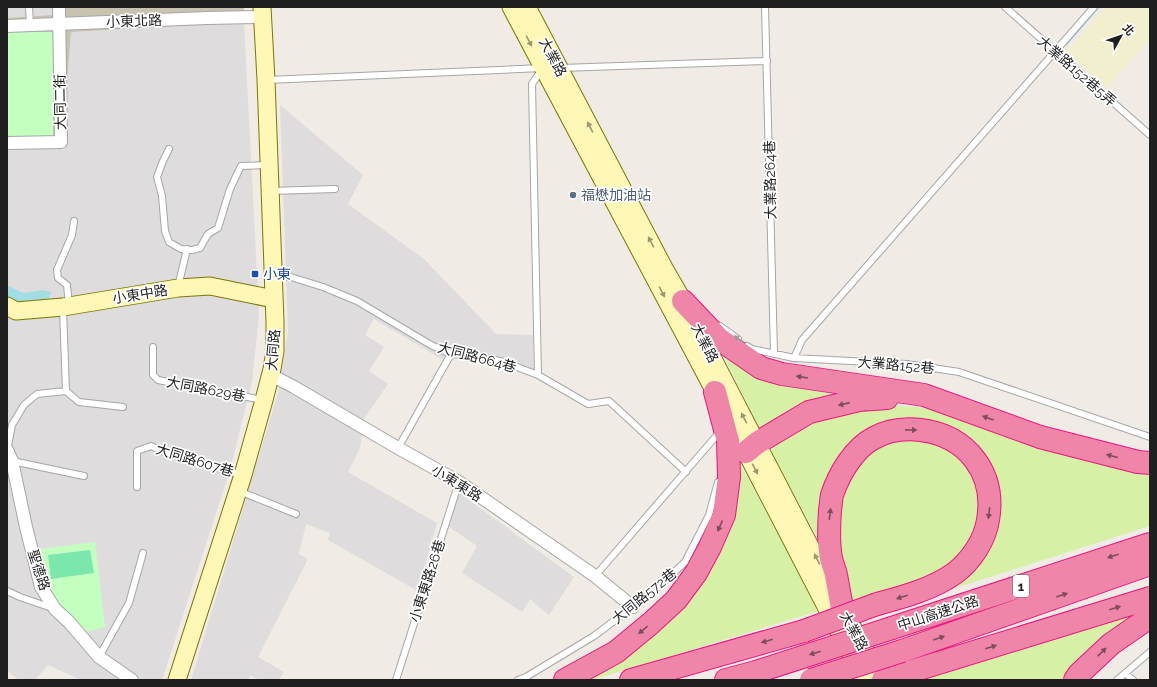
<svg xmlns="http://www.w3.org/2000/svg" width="1157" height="687" font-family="Raleway,'Noto Sans TC',sans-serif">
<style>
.residential{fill:#dedcdc}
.construction{fill:#c7c3af}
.farmland{fill:#f1efce}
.grass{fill:#d6f0a6}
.park{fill:#c3ffbe}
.pitch{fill:#7be7ad}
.water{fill:#a1dee3}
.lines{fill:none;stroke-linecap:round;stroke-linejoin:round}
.stream{stroke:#a1dee3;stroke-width:3}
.lane-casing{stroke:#a6a6a6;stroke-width:8}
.street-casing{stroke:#a6a6a6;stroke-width:14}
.secondary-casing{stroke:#7d7700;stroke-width:19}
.highway-casing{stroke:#ec1580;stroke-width:24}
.lane{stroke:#fff;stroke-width:6}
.street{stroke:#fff;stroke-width:12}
.secondary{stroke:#fff7b5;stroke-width:17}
.highway{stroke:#ef85a9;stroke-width:22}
.highway-bridge-casing{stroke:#ec1580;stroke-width:24;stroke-linecap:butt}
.highway-bridge{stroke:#ef85a9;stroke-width:22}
.oneway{fill:#9a9672}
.oneway2{fill:#9a9a9a}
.oneway3{fill:#7d4d5d}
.service-dot{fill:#5c6f8a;stroke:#fff;stroke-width:1.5}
.transit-dot{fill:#1a4fb4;stroke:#fff;stroke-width:1.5}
.labels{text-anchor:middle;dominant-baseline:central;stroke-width:3.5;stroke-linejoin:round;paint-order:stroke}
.shield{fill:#fff;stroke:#626262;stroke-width:1}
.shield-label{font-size:13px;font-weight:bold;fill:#1f1f1f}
.street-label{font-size:14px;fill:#1f1f1f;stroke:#fff}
.service-label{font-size:14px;fill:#4e5e75;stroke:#fff;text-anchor:start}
.transit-label{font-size:14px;fill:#164399;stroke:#fff;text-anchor:start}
</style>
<rect width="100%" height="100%" fill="#f1ebe5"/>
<path class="residential" d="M 7,7 L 52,7 L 53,15 L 7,18 Z
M 244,22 L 259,315 L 252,382 L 230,470 L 167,665 L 162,680 L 81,680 L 48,665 L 35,680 L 19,680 L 7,671 L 7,148 L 62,149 L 71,32 Z
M 280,105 L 363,175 L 348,204 L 424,259 L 496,334 L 533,335 L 534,373 L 471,355 L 445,361 L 374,319 L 365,335 L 384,347 L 369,371 L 388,384 L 364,419 L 360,448 L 348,472 L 437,523 L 418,591 L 328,540 L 330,533 L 306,524 L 299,554 L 308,559 L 258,657 L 284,672 L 279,680 L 259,680 L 250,675 L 249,680 L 191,680 L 278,393 L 288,332 Z
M 458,492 L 574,577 L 549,615 L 530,599 L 522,612 L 462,573 L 477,546 L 442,522 Z"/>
<path class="construction" d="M 52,7 L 244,7 L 244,22 L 71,32 L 62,149 L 7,148 L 7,18 L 52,15 Z"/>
<path class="farmland" d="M 1106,7 L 1150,7 L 1150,39 L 1107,88 L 1066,53 Z"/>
<path class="grass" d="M 721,350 L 842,392 L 840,397 L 761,431 Z
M 881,404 L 937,409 L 1150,471 L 1150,526 L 921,599 L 976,565 L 987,459 L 921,425 L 850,448 L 824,550 L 772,453 L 772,443 L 815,420 Z
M 893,438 L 922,438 L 957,451 L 979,477 L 986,510 L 971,544 L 950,570 L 897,592 L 850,601 L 836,549 L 837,517 L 847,483 L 870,451 Z
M 738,460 L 819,611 L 592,680 L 582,680 L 668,621 Z
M 1150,609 L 1067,673 L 1063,680 L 907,680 Z"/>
<path class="park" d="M 7,31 L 53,32 L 53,139 L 7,138 Z
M 95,542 L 105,627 L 82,633 L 65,613 L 45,584 L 40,549 Z"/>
<path class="pitch" d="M 90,550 L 94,573 L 51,579 L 48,555 Z"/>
<path class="water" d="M 7,285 L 23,293 L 43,290 L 51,292 L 48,301 L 20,304 L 7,298 Z"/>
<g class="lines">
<path class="stream" d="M 1066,44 L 1098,7"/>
<g class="lane-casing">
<path id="lane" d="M 29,7 L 30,25
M 765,7 L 774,353
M 1005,7 L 1150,135
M 561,68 L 767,61
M 267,80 L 542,68
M 169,149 L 163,161 L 157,177 L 162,196 L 165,231 L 169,242 L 181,249 L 192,250 L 200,248 L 208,234 L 218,228 L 230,189 L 241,166 L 267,165
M 270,191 L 335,189
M 274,277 L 291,277 L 323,287 L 357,301 L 431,345 L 451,354 L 477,356 L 504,362 L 538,375 L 588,404 L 609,401 L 686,472
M 178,287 L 187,249
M 69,305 L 67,285 L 58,278 L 57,270 L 72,235 L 74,221
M 63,309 L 66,391
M 720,326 L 738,339
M 747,346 L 752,349 L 794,358 L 907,364 L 959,372 L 1150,437
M 153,347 L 153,375 L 158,380 L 263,400
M 794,358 L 802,340 L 1094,7
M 538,375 L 532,84 L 542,69
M 66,391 L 79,402 L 123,407
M 398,448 L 451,354
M 7,451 L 12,425 L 24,405 L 37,394 L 66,391
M 12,461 L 84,476
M 137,487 L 137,451 L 151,446 L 172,455 L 242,475
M 239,491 L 296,514
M 595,576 L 718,434
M 7,591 L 20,597 L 52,608
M 99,657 L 129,603 L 143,553
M 1125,673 L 1133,680
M 396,680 L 459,482
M 518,680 L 526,677 L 594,636 L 655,590 L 685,562 L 709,515 L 718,482
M 1117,680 L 1150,652"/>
</g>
<g class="street-casing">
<path id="street" d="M 7,26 L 207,18 L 262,17
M 7,143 L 61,142 L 59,7
M 271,375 L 294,387 L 398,448 L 459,482 L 595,576 L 633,607
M 7,450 L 12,461 L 26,527 L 41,587 L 55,609 L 69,622 L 99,657 L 132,680"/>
</g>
<g class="secondary-casing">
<path id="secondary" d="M 511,7 L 715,392 L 864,680
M 527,7 L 664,268 L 683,301 L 842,608 L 881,680
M 7,306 L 16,311 L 63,307 L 178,288 L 210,286 L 274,299
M 177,680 L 243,475 L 264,400 L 272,369 L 275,351 L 275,322 L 266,80 L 262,7"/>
</g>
<g class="highway-casing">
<path id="highway" d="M 683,301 L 719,339 L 761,368 L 782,374 L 924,395 L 1040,437 L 1138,462 L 1150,463
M 746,452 L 757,443 L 809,412 L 859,400 L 887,398
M 842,608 C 840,597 838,586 836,575 C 835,569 832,564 831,558 C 828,543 829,525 830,510 C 831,505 831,499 832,495 C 839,474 854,448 874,438 C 888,430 905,428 921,430 C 968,436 996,474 988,520 C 985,540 971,561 955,573 C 933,589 903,597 877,604
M 892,628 L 1150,544
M 902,651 L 1150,564
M 565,680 L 616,652 L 650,624 L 676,600 L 696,573 L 710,547 L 724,515 L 729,477 L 728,441 L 715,392
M 631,680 L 804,631
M 726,680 L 756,672
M 883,680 L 1150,598
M 1075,680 L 1079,674 L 1111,644 L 1150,617"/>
</g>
<use href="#lane" class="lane"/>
<use href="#street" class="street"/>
<use href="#secondary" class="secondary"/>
<use href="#highway" class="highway"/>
<g class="highway-bridge-casing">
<path id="highway-bridge" d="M 804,631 L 877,604
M 756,672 L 892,628
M 811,680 L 902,651"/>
</g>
<use href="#highway-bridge" class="highway-bridge"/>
</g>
<defs><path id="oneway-solid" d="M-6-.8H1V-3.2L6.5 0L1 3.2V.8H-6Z"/></defs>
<g class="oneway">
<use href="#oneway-solid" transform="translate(529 41) rotate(62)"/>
<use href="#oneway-solid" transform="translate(590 127) rotate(-118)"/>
<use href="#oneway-solid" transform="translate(651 242) rotate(-118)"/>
<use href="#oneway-solid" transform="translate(662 292) rotate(62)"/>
<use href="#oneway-solid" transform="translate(744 418) rotate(-117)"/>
<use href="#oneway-solid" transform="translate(755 469) rotate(63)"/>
<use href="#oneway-solid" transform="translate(817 559) rotate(-117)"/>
</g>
<use class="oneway2" href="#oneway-solid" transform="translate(739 339) rotate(-144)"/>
<g class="oneway3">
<use href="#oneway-solid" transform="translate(802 377) rotate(-171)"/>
<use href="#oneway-solid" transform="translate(844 404) rotate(167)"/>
<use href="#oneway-solid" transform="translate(988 418) rotate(-160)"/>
<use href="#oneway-solid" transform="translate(911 430) rotate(1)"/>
<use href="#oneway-solid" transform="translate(1112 456) rotate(-165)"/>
<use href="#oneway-solid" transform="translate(989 513) rotate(97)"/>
<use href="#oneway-solid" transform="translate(830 514) rotate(-83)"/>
<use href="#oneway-solid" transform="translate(720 526) rotate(114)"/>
<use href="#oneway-solid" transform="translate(1113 556) rotate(162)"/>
<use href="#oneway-solid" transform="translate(1062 595) rotate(-19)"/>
<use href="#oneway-solid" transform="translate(902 597) rotate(162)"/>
<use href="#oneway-solid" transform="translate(1115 608) rotate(-17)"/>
<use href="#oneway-solid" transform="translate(643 630) rotate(140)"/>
<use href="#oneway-solid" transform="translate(939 638) rotate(-19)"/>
<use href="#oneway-solid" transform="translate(767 641) rotate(164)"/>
<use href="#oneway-solid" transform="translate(991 647) rotate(-17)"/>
<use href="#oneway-solid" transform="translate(1102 652) rotate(-44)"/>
<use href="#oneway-solid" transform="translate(815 653) rotate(162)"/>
</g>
<circle class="service-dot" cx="573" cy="195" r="4"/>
<rect class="transit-dot" x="251" y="270" width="8" height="8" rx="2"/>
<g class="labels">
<rect class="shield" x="1013" y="575" width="16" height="22" rx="3"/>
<g class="shield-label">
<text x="1021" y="586">1</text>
</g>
<g class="street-label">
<text transform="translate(134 21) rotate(-2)">小東北路</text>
<text transform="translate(553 57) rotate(62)">大業路</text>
<text transform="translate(1077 71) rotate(41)">大業路152巷5弄</text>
<text transform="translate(60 102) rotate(-91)">大同二街</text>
<text transform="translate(770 180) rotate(-91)">大業路264巷</text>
<text transform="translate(140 294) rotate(-9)">小東中路</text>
<text transform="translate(705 343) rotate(63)">大業路</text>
<text transform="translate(273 350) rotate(-85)">大同路</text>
<text transform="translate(477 357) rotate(15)">大同路664巷</text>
<text transform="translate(896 365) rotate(5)">大業路152巷</text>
<text transform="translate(206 389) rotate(11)">大同路629巷</text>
<text transform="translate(195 460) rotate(17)">大同路607巷</text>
<text transform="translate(457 483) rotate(32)">小東東路</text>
<text transform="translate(39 570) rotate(72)">聖德路</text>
<text transform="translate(427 581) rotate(-72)">小東東路26巷</text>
<text transform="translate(644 596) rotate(-39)">大同路572巷</text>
<text transform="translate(938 613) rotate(-18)">中山高速公路</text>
<text transform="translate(854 631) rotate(61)">大業路</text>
</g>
<g class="service-label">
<text x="581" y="195">福懋加油站</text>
</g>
<g class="transit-label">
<text x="263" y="274">小東</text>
</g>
</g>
<rect width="1157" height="687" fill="none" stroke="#1f1f1f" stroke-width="16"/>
<g transform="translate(1121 36) rotate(50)" stroke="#ffffff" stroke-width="3" paint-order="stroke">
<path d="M0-3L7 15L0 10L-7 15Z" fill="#1f1f1f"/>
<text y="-6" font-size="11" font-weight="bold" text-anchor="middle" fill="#1f1f1f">北</text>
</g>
</svg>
